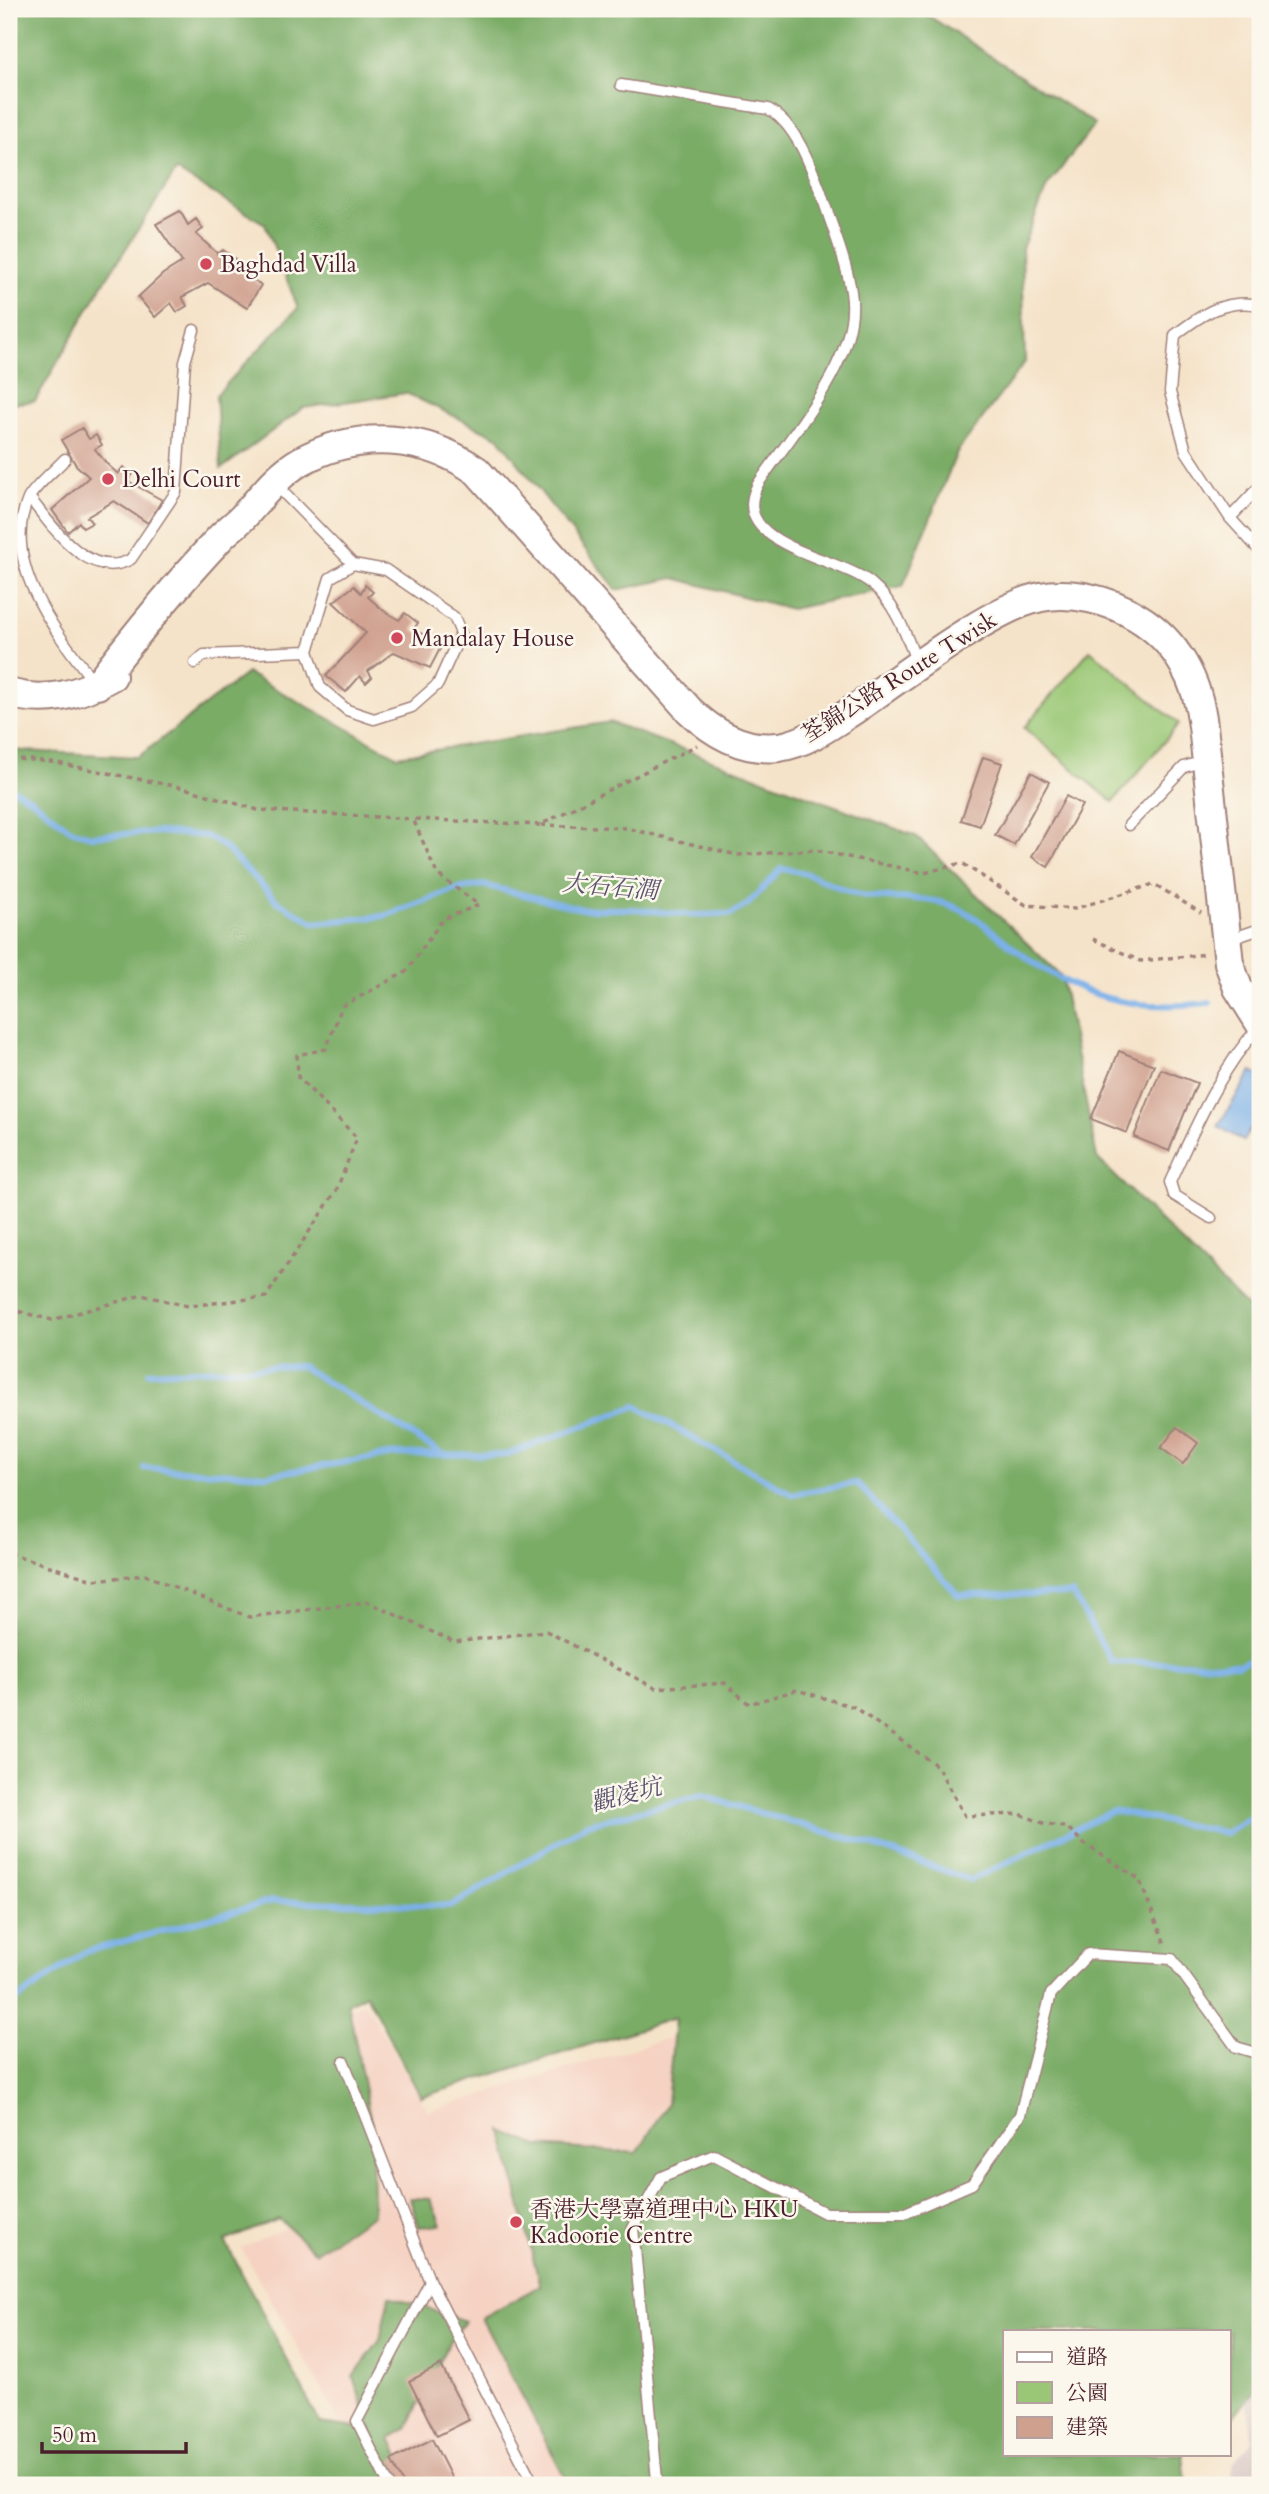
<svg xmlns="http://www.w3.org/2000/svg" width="1269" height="2494" font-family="Cardo,'Noto Serif TC',serif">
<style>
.built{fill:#f5d2c2}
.industrial{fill:#d1bfbd}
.green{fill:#99c775;stroke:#727350;stroke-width:2}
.forest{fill:#7aac66;stroke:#626648;stroke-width:2}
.water{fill:#7bb0e9;stroke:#62688a;stroke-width:2}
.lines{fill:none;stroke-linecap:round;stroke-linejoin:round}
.stream{stroke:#7bb0e9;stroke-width:6}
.building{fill:#d0a08f}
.lane-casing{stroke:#a0817a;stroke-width:13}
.secondary-casing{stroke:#a0817a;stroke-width:32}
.path{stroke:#a0817a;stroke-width:3.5;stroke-dasharray:5 5;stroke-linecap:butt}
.lane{stroke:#fff;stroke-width:10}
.secondary{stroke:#fff;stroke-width:28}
.poi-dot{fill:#d1495b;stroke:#fbf7ec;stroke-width:2.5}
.labels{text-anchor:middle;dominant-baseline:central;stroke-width:5;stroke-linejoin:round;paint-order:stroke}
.poi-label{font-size:23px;fill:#4a1f2b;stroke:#fbf7ec;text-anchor:start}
.street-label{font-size:23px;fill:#4a1f2b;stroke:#fbf7ec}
.water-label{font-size:24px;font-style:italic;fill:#5b526e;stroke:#fbf7ec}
</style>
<rect width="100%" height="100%" fill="#fbf7ec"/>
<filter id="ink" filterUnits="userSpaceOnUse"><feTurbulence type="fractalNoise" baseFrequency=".0143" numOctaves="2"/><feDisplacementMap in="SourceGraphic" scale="14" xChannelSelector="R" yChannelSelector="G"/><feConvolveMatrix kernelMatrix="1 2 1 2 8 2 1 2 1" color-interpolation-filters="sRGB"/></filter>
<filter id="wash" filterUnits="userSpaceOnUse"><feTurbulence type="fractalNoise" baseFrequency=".00686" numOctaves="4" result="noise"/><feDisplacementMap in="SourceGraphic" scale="28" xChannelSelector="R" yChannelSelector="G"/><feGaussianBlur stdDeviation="1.57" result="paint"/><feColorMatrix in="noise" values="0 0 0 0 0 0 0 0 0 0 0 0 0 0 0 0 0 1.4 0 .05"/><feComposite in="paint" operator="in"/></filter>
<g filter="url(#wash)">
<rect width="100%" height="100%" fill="#f5e3c9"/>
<path class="built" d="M 364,2002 L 428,2111 L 758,2011 L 790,2485 L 376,2485 L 241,2248 L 354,2197 L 302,2032 Z"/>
<path class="industrial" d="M 1260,2378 L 1260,2485 L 1233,2485 L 1232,2463 L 1253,2441 L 1245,2390 Z"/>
<path class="green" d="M 1090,650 L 1179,724 L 1113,802 L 1024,728 Z"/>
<path class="forest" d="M 9,9 L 918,9 L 1095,124 L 1047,187 L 1022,248 L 1025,362 L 957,452 L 903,586 L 791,609 L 674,578 L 617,590 L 498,437 L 406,393 L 303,408 L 221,469 L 216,395 L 298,308 L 265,224 L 176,171 L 103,284 L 35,401 L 9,404 Z
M 247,673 L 397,756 L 610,722 L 916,836 L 1061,976 L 1097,1158 L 1260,1320 L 1260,2383 L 1229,2422 L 1229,2331 L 1005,2331 L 1005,2454 L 1183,2454 L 1186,2485 L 569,2485 L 481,2318 L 540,2286 L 502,2131 L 538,2146 L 637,2153 L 667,2104 L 675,2018 L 421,2097 L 366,1994 L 348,2003 L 372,2127 L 373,2215 L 315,2252 L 279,2219 L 225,2241 L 320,2423 L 371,2430 L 353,2377 L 380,2340 L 389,2296 L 465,2321 L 444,2352 L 407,2428 L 391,2438 L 412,2485 L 9,2485 L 9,750 L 138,757 Z
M 410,2198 L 430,2199 L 441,2225 L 419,2227 Z"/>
<path class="water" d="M 1252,1071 L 1260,1076 L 1260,1113 L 1243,1141 L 1218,1126 Z"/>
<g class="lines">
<path class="stream" d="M 9,787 L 31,799 L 71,830 L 91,836 L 158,832 L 206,836 L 223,846 L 278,902 L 315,923 L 384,916 L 457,889 L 483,885 L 582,909 L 631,909 L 692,915 L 731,914 L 747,905 L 781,869 C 817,871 835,891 866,896 C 892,900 921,896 946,904 C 974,912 994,933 1016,950 C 1081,998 1130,1012 1210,1003
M 149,1372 L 301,1366 L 444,1455
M 144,1468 L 268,1475 L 395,1454 L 506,1455 L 636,1406 L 792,1494 L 857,1483 L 958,1595 L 1073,1594 L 1112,1662 L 1238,1664 L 1260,1656
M 9,2005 L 85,1952 L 272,1901 L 452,1906 L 587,1824 L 702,1796 L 868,1844 L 971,1880 L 1113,1811 L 1226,1833 L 1260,1811"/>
</g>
<g id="blocks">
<path class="building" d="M 180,211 L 188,225 L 196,219 L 203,229 L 196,234 L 218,254 L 223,250 L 235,259 L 231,265 L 261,285 L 247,308 L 208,283 L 182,297 L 187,306 L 177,312 L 171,303 L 155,317 L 138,297 L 163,274 L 182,262 L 156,224 Z
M 82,428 L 89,439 L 96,435 L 102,445 L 95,449 L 107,464 L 118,474 L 123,467 L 133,474 L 128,481 L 162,500 L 148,523 L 114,501 L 87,517 L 92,523 L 83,528 L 79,522 L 68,532 L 52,510 L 89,477 L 76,465 L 61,440 Z
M 365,585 L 373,592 L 368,597 L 383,610 L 399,620 L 405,613 L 418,623 L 413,630 L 443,643 L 430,668 L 394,652 L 368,671 L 372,677 L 366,683 L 360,676 L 346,692 L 326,676 L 366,633 L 333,602 L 354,586 L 361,593 Z
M 983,757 L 1002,763 L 980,826 L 961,820 Z
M 1031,772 L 1049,782 L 1014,845 L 995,835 Z
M 1066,796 L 1082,805 L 1048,867 L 1032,857 Z
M 1119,1051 L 1154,1065 L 1127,1133 L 1091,1119 Z
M 1161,1069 L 1197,1083 L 1169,1151 L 1134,1137 Z
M 1177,1427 L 1198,1443 L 1183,1464 L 1161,1448 Z
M 441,2365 L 469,2420 L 437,2436 L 409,2381 Z
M 432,2439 L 455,2485 L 404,2485 L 391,2460 Z"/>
</g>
</g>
<g filter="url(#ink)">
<use href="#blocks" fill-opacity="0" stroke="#a0817a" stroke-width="2"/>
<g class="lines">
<g class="lane-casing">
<path id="lane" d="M 621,85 L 768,109 C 795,123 811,166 821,193 C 831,225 850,269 852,301 C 856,363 791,435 758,484 C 725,546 840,556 872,584 C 896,604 906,635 917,663
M 1260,305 C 1225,298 1202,314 1175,335 L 1170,392 L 1186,451 L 1230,518 L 1260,551
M 65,459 C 53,472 36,485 28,499 C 0,563 57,634 94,682
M 274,483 L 353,564 L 386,570 L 454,617 L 461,633 L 438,684 L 412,707 L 374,719 L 347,710 L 320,687 L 308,651 L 330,578 L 353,564
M 29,497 C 51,525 90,583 131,559 L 176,492 L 185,362 L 194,330
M 1230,518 L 1260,486
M 195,663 L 204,655 L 308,651
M 1129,825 L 1184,767 L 1203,761
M 1228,940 L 1260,929
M 1211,1218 L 1174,1195 L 1170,1182 C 1195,1128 1219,1070 1260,1026
M 344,2062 L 430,2282 L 534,2485
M 389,2485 L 357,2421 L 430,2282
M 650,2485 L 657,2480 L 633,2228 L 661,2177 L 714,2155 L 825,2213 L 905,2213 L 972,2184 L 1020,2115 L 1051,1994 L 1088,1954 L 1172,1959 L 1236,2047 L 1260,2054"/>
</g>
<g class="secondary-casing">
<path id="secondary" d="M 97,685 C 135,635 177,584 220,538 C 227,530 237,524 244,516 C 261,497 278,474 301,461 C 357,430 425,434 477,471 L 689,710 C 714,734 744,751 779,747 C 807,743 832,724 855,709 C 900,679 991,607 1041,597 C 1072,591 1110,600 1137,617 C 1177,641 1198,681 1203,726 L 1229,963 L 1238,988 L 1260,1023
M 9,693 C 46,704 79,695 112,676"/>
</g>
<path class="path" d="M 9,758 L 52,762 L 184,788 L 258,810 L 413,819
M 541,825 L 626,828 L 737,855 L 815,850 L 924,873 L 962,863 L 1026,905 L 1074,909 L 1154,884 L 1201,913
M 1093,939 L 1140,961 L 1207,954
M 9,1309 L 52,1320 L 142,1295 L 188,1306 L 266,1297 L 336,1191 L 357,1138 L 298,1077 L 297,1055 L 326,1049 L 342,1006 L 406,972 L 443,919 L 479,905 L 437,874 L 413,819 L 540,825 L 697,745
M 9,1553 L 93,1580 L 145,1575 L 249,1617 L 368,1602 L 454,1642 L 546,1631 L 655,1688 L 725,1683 L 749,1704 L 797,1690 L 854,1707 L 937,1766 L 965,1816 L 1020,1814 L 1043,1823 L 1068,1828 L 1083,1843 L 1139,1879 L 1165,1944"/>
<use href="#lane" class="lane"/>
<use href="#secondary" class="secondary"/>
</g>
</g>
<g class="poi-dot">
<circle cx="206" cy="264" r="7"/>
<circle cx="108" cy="479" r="7"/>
<circle cx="397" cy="638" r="7"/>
<circle cx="516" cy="2222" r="7"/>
</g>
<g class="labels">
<g class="poi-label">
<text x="220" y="264">Baghdad Villa</text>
<text x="122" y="479">Delhi Court</text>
<text x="411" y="638">Mandalay House</text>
<text x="530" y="2209">香港大學嘉道理中心 HKU<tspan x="530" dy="26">Kadoorie Centre</tspan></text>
</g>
<g class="street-label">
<text transform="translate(899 677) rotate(-32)">荃錦公路 Route Twisk</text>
</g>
<g class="water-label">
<text transform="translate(610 887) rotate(5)">大石石澗</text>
<text transform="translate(626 1795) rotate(-14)">觀凌坑</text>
</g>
</g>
<rect width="1269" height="2494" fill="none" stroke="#fbf7ec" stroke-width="35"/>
<rect x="1003" y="2330" width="228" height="126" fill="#fbf7ec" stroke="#b4a19f" stroke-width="2"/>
<rect x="1017" y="2352" width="35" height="10" fill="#ffffff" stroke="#b4a19f" stroke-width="2"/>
<text x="1066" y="2364" font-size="21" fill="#4a1f2b">道路</text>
<rect x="1017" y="2382" width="35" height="21" fill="#99c775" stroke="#b4a19f" stroke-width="2"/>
<text x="1066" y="2400" font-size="21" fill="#4a1f2b">公園</text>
<rect x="1017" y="2417" width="35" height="21" fill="#d0a08f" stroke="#b4a19f" stroke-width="2"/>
<text x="1066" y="2434" font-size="21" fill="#4a1f2b">建築</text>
<path d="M42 2442v10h144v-10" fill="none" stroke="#4a1f2b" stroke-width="3.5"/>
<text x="52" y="2442" font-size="21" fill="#4a1f2b" stroke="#fbf7ec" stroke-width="5" paint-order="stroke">50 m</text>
</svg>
